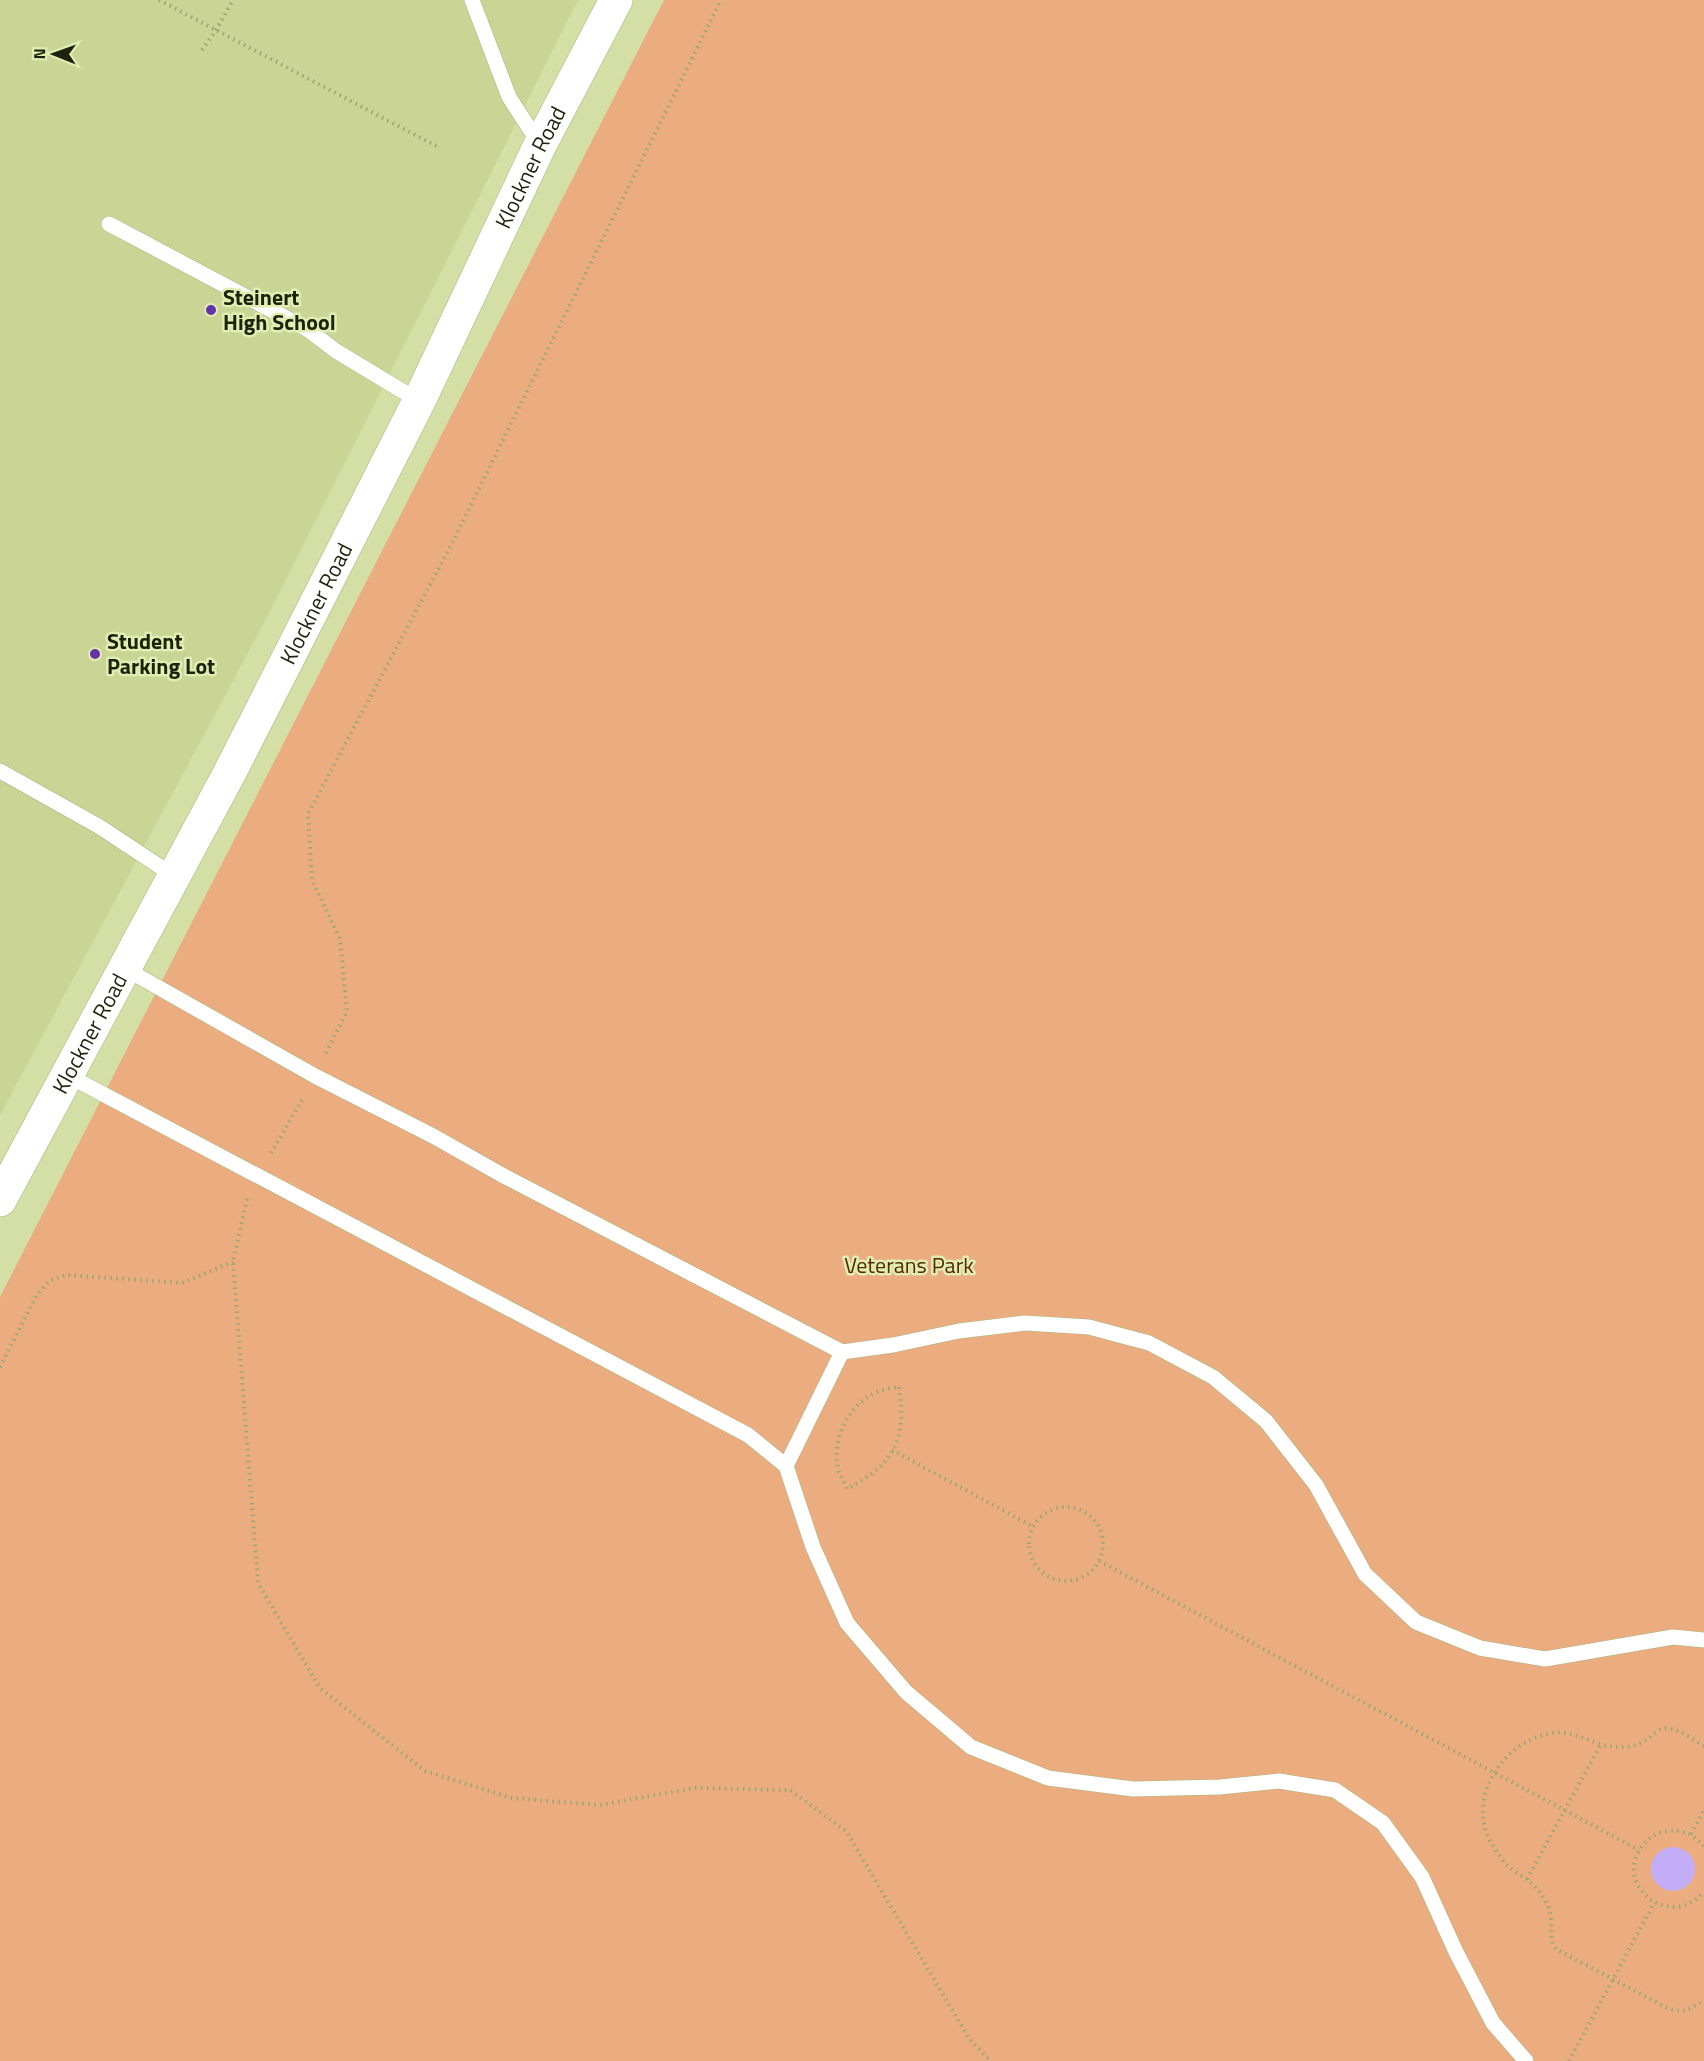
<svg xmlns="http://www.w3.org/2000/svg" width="1704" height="2061" font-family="'Titillium Web',sans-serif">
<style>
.built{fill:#c9d495}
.green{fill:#ebad7f}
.water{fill:#c3adf7}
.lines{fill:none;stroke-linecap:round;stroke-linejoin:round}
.service-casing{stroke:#a8b37c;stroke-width:16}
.secondary-casing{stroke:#a8b37c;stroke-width:34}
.path{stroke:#9ca577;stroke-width:4;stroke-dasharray:1.5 4.5;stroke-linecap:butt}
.service{stroke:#fff;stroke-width:15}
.secondary{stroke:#fff;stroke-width:33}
.poi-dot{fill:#6433aa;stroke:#e1edb3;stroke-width:2}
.labels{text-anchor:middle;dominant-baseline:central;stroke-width:5;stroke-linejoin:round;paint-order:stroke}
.street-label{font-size:22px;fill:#1e220b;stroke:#e1edb3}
.poi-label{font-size:22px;font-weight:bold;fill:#1e220b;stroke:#e1edb3;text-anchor:start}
.park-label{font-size:22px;fill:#552a00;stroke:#e1edb3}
</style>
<rect width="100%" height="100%" fill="#d4dfa6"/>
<path class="built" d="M 0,0 L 578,0 L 266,619 L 0,1115 Z"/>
<path class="green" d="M 664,0 L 1704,0 L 1704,2061 L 0,2061 L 0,1297 Z"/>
<path class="water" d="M1651 1869a22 22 0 1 1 44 0a22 22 0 1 1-44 0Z"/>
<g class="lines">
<g class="service-casing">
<path id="service" d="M 472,0 L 509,97 L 540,145
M 109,224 L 307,329 L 336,351 L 419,401
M 0,771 L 100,827 L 174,876
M 124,968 L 315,1076 L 433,1136 L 502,1175 L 842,1352 L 893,1345 L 959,1331 L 1025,1323 L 1089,1327 L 1149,1343 L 1213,1377 L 1266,1421 L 1316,1485 L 1365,1574 L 1416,1622 L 1480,1648 L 1545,1659 L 1673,1637 L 1704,1640
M 67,1075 L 748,1435 L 786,1466 L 813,1547 L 847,1623 L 906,1692 L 971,1747 L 1048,1778 L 1133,1789 L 1220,1787 L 1279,1781 L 1335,1790 L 1383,1823 L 1422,1877 L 1456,1952 L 1493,2023 L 1526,2061
M 786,1466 L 842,1352"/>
</g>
<g class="secondary-casing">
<g id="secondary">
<path id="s1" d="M 0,1200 L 229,774 L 419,401 L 540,145 L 616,0"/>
</g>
</g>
<path class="path" d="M 159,0 L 440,148
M 202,50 L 216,30 L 233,0
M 326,1053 L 347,1011 L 340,939 L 312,880 L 308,814 L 450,547 L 721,0
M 271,1153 L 302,1100
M 247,1199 L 233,1262 L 258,1583 L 320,1688 L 425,1771 L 512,1798 L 600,1805 L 695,1788 L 790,1790 L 846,1831 L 970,2040 L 991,2061
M 0,1367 L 36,1296 L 49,1281 L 66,1275 L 182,1283 L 233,1262
M 899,1387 C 907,1439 895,1464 847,1489 C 845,1483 841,1477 839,1472 C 830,1439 849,1402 880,1391 C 886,1389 893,1388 899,1387 Z
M 892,1450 L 1032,1526
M1029 1544a37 37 0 1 1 74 0a37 37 0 1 1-74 0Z
M 1099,1561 L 1639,1850
M 1704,1746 C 1694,1740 1679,1729 1667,1728 C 1659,1728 1654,1734 1648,1739 C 1639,1745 1628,1748 1618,1747 C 1595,1747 1577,1730 1552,1733 C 1502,1741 1464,1800 1493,1846 C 1497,1852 1502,1860 1507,1865 C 1517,1875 1533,1881 1541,1894 C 1546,1901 1551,1910 1551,1919 C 1552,1931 1549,1939 1556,1949 L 1669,2009 C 1687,2013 1689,2010 1704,2000
M 1691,1834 L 1704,1810
M 1704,1846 C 1694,1835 1683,1829 1668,1831 C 1658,1832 1650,1837 1644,1844 C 1610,1883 1670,1933 1704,1891
M 1527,1879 L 1601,1744
M 1569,2061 L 1654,1903"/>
<use href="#service" class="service"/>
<use href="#secondary" class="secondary"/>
</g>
<g class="poi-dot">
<circle cx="211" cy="310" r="6"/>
<circle cx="95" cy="654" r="6"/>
</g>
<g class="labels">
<g class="street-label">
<text stroke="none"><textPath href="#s1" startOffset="1161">Klockner Road</textPath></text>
<text stroke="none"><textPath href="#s1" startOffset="675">Klockner Road</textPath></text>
<text stroke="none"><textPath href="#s1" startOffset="189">Klockner Road</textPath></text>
</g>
<g class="poi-label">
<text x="223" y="297">Steinert<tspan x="223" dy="25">High School</tspan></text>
<text x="107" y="641">Student<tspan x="107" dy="25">Parking Lot</tspan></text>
</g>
<g class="park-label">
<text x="909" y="1265">Veterans Park</text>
</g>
</g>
<g transform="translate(54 54) rotate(271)" stroke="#e1edb3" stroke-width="4.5" paint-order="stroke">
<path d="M0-4.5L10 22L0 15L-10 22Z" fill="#1e220b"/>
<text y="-9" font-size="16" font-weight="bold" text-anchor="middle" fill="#1e220b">N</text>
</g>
</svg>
